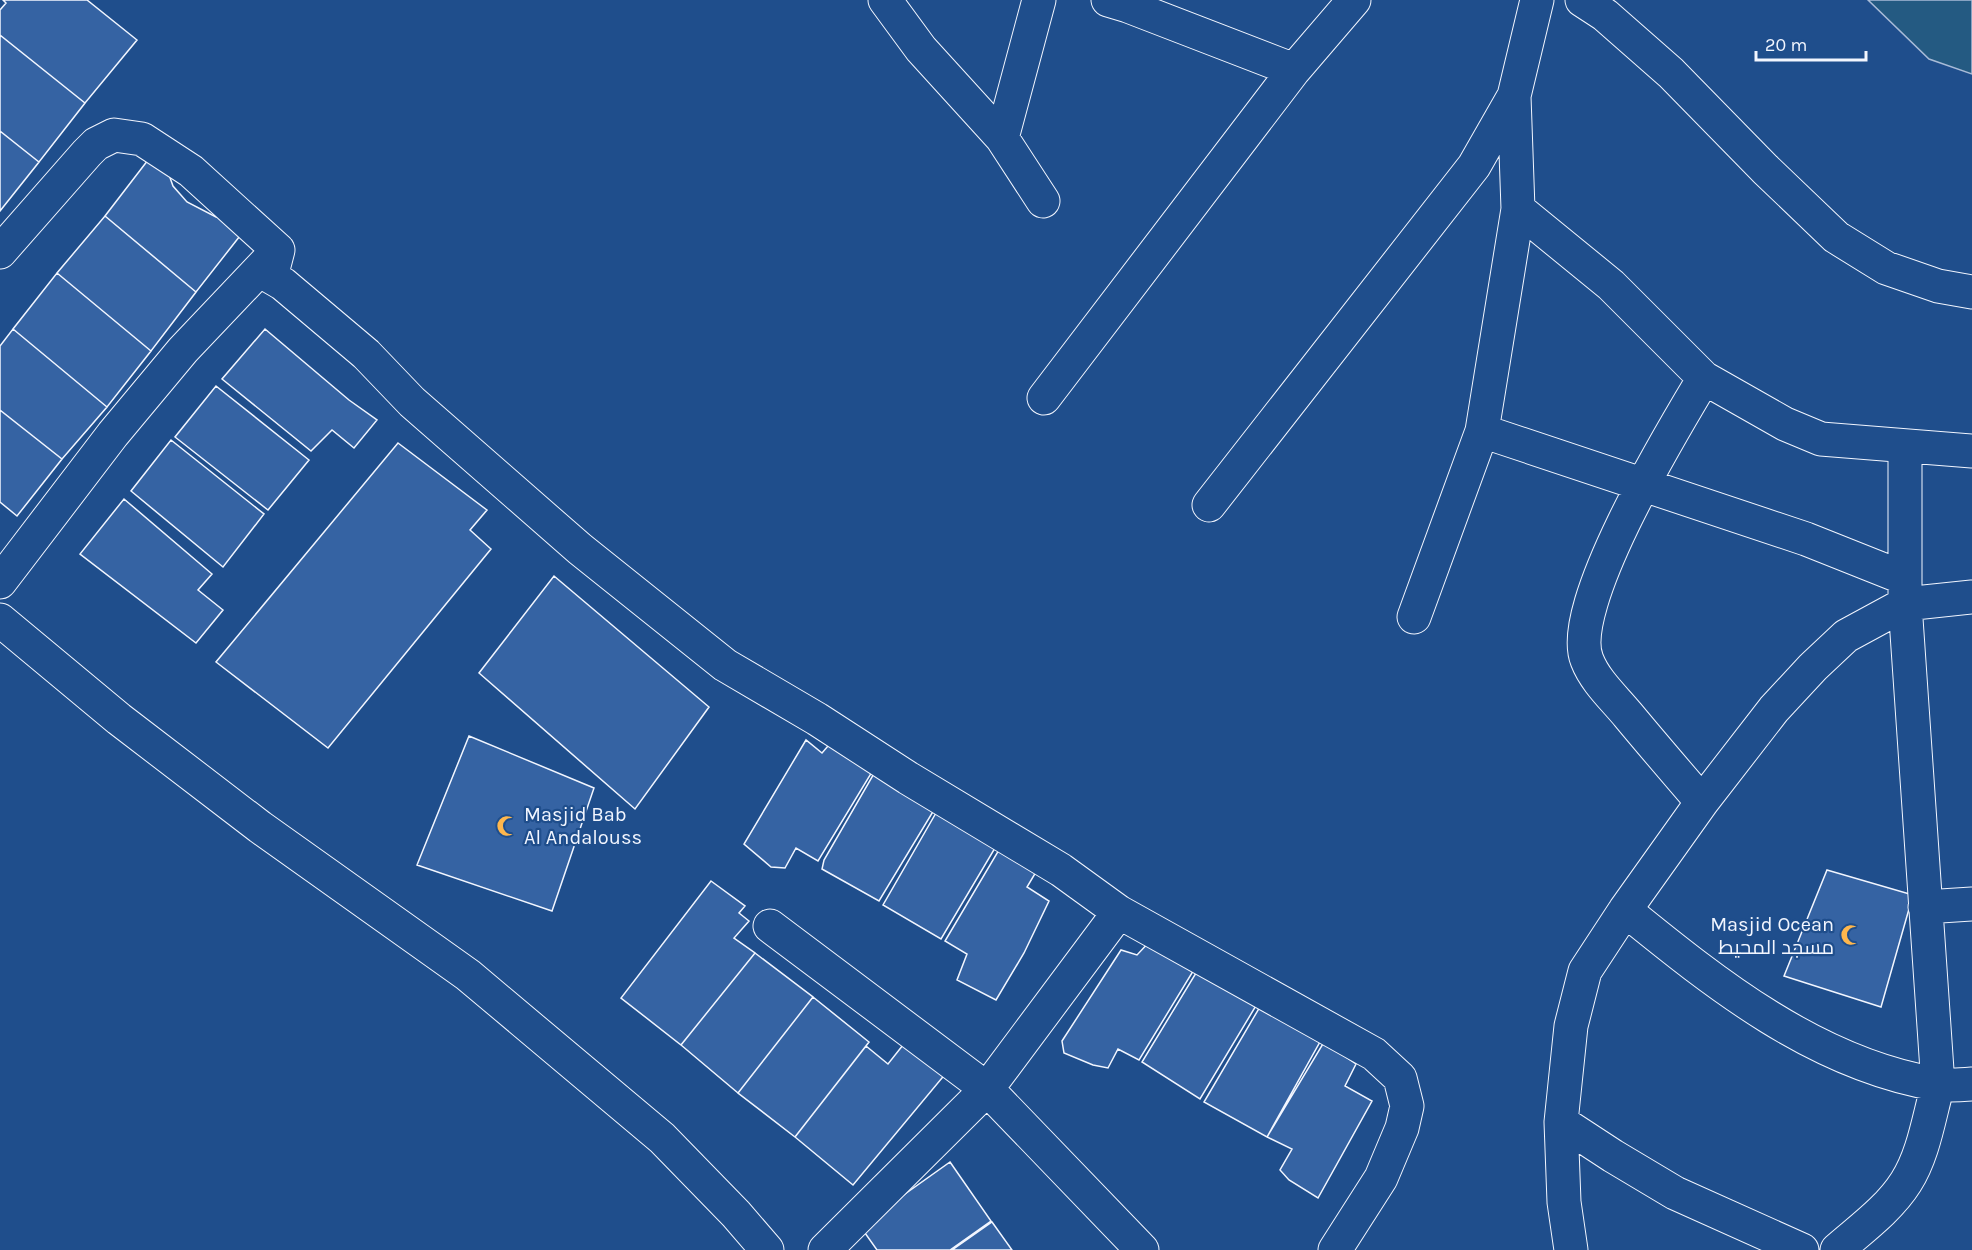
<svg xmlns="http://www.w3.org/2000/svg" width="1972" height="1250" font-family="Karla,Cairo,sans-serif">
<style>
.green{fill:#245a82;stroke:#a8bbd7;stroke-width:1.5}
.building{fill:#3563a3;stroke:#f2f6ff;stroke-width:1.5}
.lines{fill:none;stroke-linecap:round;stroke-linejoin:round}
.minor-casing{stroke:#f2f6ff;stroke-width:35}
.minor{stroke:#1f4e8c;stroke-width:33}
.labels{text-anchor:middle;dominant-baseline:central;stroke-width:4.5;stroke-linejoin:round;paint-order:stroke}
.poi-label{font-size:20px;fill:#f2f6ff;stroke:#1f4e8c;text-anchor:start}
</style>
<rect width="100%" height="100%" fill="#1f4e8c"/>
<path class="green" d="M 1868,0 L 1972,0 L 1972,74 L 1929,59 Z"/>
<path class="building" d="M 3,0 L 87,0 L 137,40 L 85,103 L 0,35 L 0,10 L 6,3 Z
M 0,35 L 85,103 L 39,162 L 0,131 Z
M 0,131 L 39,162 L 0,211 Z
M 148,160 L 168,172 L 173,186 L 187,202 L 216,217 L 227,218 L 243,232 L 196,292 L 105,216 Z
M 105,216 L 196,292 L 151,351 L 57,273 Z
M 57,273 L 151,351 L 107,407 L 13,329 Z
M 13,329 L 107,407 L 62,459 L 0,410 L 0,346 Z
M 265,329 L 349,400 L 377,420 L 354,448 L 332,430 L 311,451 L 222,379 Z
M 216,386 L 309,460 L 268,510 L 175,437 Z
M 0,410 L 62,459 L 17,516 L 0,502 Z
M 171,440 L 264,514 L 223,567 L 131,491 Z
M 398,443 L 487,510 L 470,530 L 491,549 L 328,748 L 216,662 Z
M 124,499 L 212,574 L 198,590 L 223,610 L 196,643 L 80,554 Z
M 554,576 L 709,707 L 635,809 L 479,673 Z
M 469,736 L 594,788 L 552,911 L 417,865 Z
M 834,739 L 875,767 L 818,861 L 796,848 L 785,868 L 771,867 L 744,844 L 806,740 L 822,753 Z
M 876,770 L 937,805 L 879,901 L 822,869 L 824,860 Z
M 940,806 L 998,843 L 941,939 L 883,905 Z
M 1003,843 L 1039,867 L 1027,887 L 1049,901 L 1024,953 L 996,1000 L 957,980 L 967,954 L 945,941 Z
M 1827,870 L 1913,895 L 1881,1007 L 1784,976 Z
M 711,881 L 745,906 L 739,913 L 749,921 L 734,938 L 755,953 L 681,1045 L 621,998 Z
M 1152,939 L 1195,968 L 1139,1060 L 1118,1049 L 1108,1068 L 1093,1065 L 1064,1053 L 1062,1041 L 1121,950 L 1137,955 Z
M 755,953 L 813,997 L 738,1093 L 681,1045 Z
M 1199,968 L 1257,1004 L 1200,1099 L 1142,1062 Z
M 813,997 L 869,1042 L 795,1137 L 738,1093 Z
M 1261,1005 L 1321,1040 L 1267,1137 L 1204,1102 Z
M 1324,1042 L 1356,1064 L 1345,1086 L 1372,1101 L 1318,1198 L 1289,1180 L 1280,1170 L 1292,1149 L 1267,1137 Z
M 903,1045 L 947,1072 L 853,1185 L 795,1137 L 866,1046 L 888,1064 Z
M 950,1162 L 991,1221 L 950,1250 L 877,1250 L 860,1226 Z
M 992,1222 L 1012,1250 L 952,1250 Z"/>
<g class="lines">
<g class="minor-casing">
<path id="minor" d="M 885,0 L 921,49 L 1002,138 L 1043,201
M 1108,0 L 1128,6 L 1294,70
M 1582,0 L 1605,15 L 1671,73 L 1765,169 L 1836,237 L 1886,268 L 1938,286 L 1972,292
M 1002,138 L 1039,0
M 1518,209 L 1611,285 L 1704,378 L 1785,424 L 1821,439 L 1972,451
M 278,250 L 271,277 L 283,284 L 366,354 L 412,402 L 580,549 L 725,665 L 817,719 L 908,778 L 1061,870 L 1119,912 L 1374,1054 L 1400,1078 L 1407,1106 L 1402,1128 L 1381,1178 L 1335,1250
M 0,252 L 87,153 L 96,144 L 114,135 L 142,139 L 191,171 L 278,250
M 1044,398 L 1294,70 L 1354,0
M 1482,431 L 1806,539 L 1904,578
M 1209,505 L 1474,166 L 1514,96
M 0,582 L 113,434 L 183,350 L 278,250
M 1414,617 L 1482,431 L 1518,209 L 1514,96 L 1537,0
M 0,620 L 119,719 L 260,827 L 468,975 L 662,1138 L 736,1214 L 767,1250
M 1702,802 C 1677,773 1652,744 1628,715 C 1614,698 1595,681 1587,660 C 1565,607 1674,428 1704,378
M 1925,907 L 1972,904
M 1625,910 C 1716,984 1816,1064 1936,1084 C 1947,1086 1960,1085 1972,1084
M 770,926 L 987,1089 L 1142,1250
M 1561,1122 L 1613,1156 L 1675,1193 L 1802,1250
M 825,1250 L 987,1089 L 1119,912
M 1571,1250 L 1564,1202 L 1561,1122 L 1571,1026 L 1585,971 L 1625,910 L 1702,802 L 1774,709 L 1813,667 L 1846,636 L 1905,604 L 1972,597
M 1837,1250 C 1861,1229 1889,1209 1906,1182 C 1924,1154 1929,1116 1938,1085 L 1905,604 L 1905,447"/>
</g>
<use href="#minor" class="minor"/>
</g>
<defs>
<g id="mosque-bare" transform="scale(1.62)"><path d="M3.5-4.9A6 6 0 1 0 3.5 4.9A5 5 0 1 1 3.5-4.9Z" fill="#ffb74d" stroke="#1f4e8c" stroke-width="2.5" paint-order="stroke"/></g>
</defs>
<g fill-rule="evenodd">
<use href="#mosque-bare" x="507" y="826"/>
<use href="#mosque-bare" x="1851" y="935"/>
</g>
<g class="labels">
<g class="poi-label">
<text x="524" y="814">Masjid Bab<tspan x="524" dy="23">Al Andalouss</tspan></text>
<text x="1834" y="924" text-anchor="end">Masjid Ocean<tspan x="1834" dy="23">مسجد المحيط</tspan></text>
</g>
</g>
<path d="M1756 51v9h110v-9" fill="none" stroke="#f2f6ff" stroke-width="3"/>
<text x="1765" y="51" font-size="18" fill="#f2f6ff" stroke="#1f4e8c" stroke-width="4.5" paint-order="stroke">20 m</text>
</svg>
